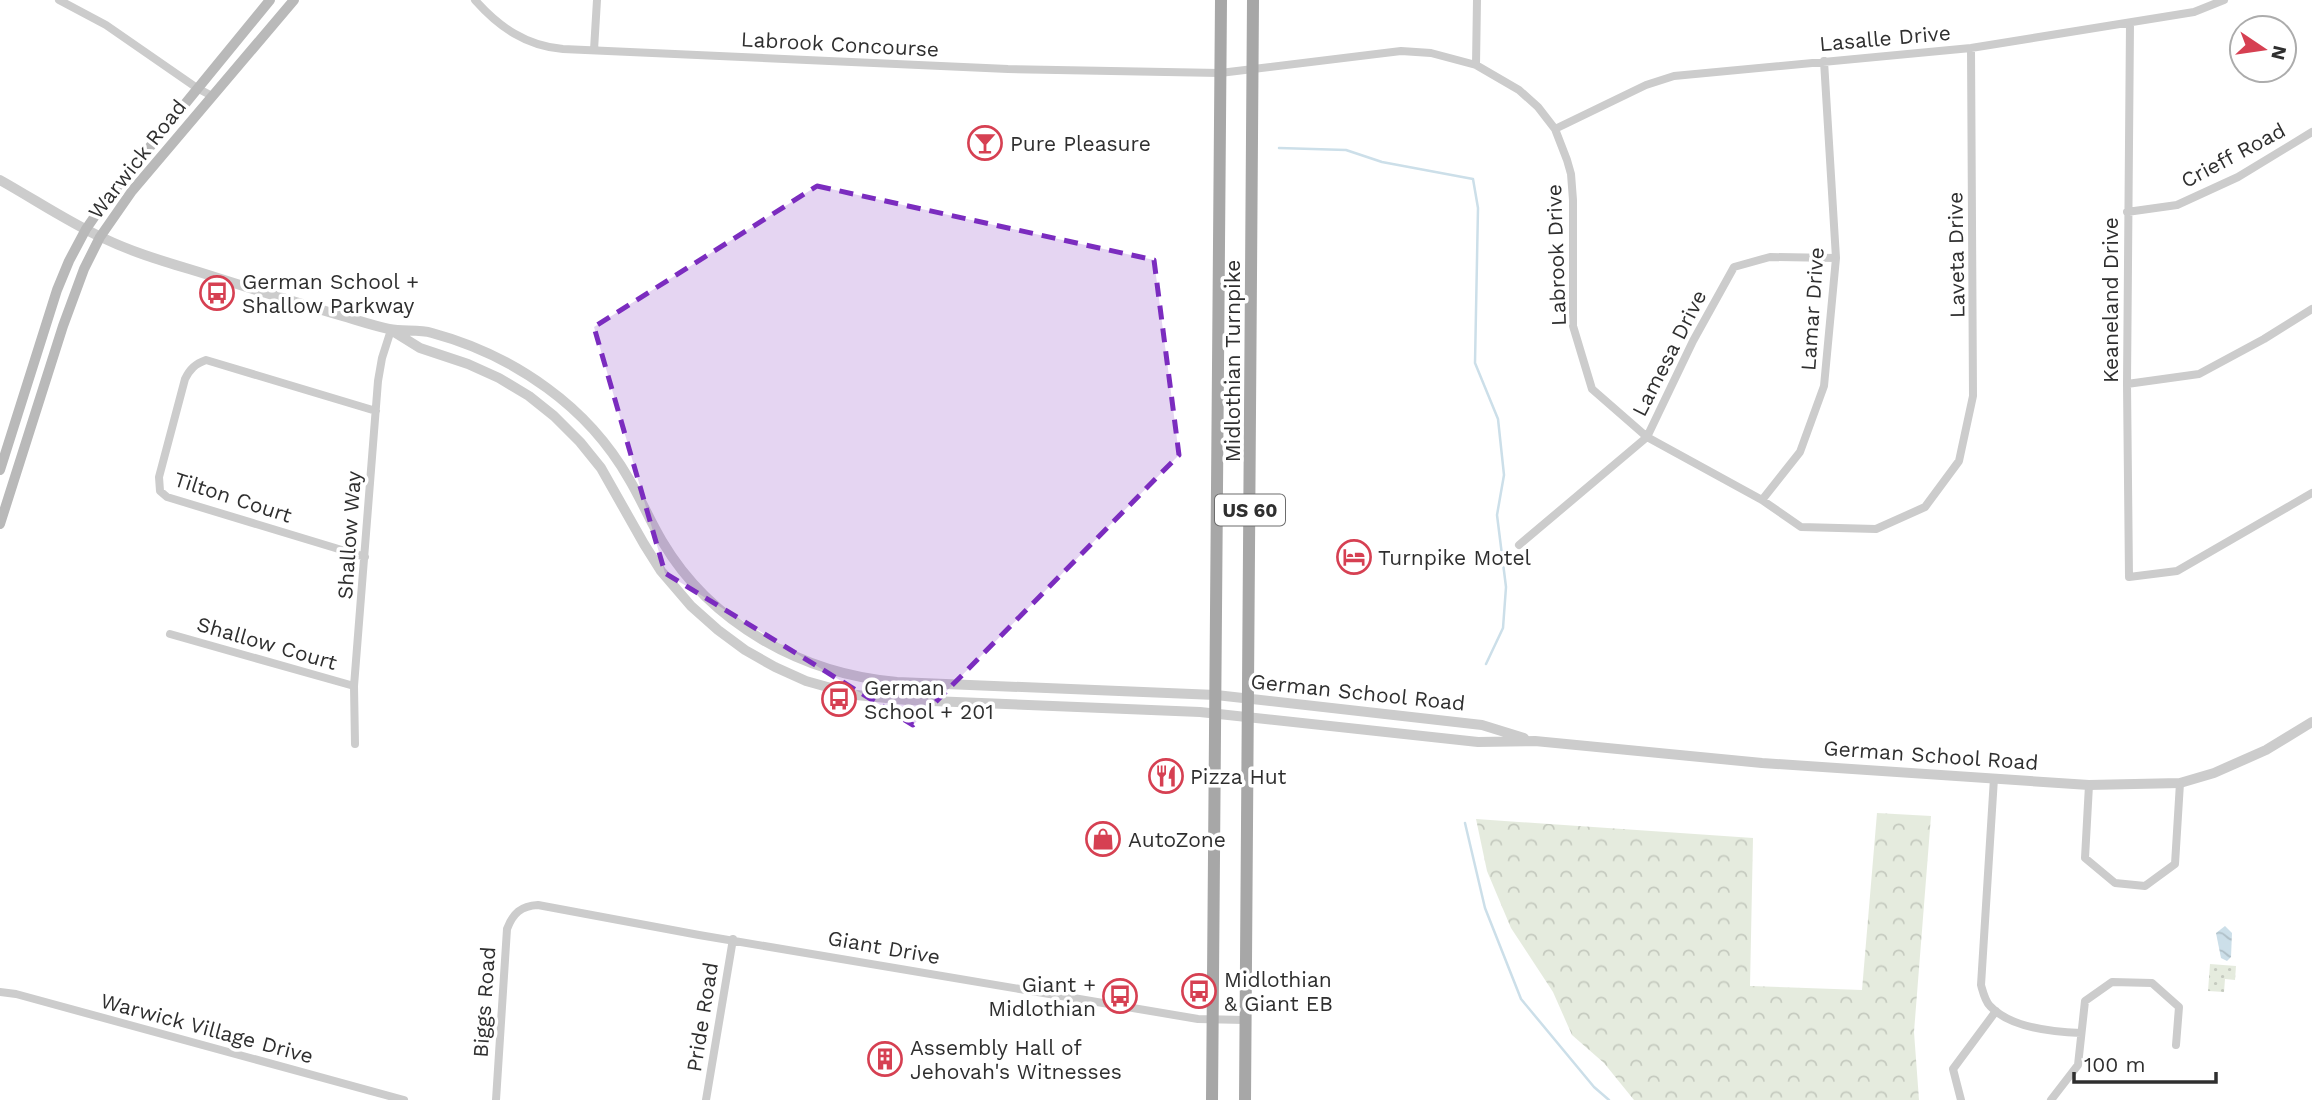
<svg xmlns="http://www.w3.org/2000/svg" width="2312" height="1100" font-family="'Work Sans',sans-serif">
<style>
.grass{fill:url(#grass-dots)}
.forest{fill:url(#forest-crowns)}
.water{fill:url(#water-waves)}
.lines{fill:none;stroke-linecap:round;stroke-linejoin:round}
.stream{stroke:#ccdfe9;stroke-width:2.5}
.minor{stroke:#ccc;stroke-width:8}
.tertiary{stroke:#ccc;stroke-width:10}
.secondary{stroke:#b9b9b9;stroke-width:10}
.primary{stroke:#a7a7a7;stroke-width:12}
.marked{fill:#7b2cbf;fill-opacity:0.2;stroke:#7b2cbf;stroke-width:5;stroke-dasharray:14 9;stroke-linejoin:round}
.labels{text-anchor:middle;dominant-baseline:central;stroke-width:7;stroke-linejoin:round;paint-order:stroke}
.shield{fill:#fff;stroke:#6d6d6d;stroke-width:2}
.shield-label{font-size:19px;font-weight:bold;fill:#2f2f2f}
.street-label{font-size:21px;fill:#2f2f2f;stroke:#fff}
.poi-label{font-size:21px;fill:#2f2f2f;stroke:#fff;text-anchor:start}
</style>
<defs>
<pattern id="grass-dots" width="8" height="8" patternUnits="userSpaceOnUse" patternTransform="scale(1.75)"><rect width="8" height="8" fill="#e5ebde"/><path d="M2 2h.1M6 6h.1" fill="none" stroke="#c5cabf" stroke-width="1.8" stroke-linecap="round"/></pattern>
<pattern id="forest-crowns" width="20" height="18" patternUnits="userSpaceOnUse" patternTransform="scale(1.75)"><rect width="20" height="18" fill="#e5ebde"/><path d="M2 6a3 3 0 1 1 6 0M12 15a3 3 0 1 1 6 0" fill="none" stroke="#c5cabf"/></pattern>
<pattern id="water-waves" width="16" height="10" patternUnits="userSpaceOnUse" patternTransform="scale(1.75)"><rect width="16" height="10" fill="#ccdfe9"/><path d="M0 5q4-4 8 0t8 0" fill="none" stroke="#b0c0c8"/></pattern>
</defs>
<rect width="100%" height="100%" fill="#fff"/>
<path class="grass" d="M 2210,964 L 2236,966 L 2235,980 L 2225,979 L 2224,992 L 2208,991 Z"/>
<path class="forest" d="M 1877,813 L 1931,816 L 1914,1032 L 1919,1100 L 1634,1100 L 1604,1063 L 1572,1035 L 1553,992 L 1511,928 L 1487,871 L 1476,819 L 1753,838 L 1750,986 L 1862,990 Z"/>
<path class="water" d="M 2225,926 L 2232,933 L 2231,957 L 2227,961 L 2221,958 L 2216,933 Z"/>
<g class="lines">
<path class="stream" d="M 1279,148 L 1346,150 L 1382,162 L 1473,179 L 1478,208 L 1475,363 L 1498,419 L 1504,475 L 1497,515 L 1506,587 L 1503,628 L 1486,664
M 1465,823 L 1485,908 L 1521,999 L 1594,1087 L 1609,1100"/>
<path class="minor" d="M 59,0 L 106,25 L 197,88 L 212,96
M 475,0 C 499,27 526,46 563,49 L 1008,69 L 1220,73 L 1401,51 L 1431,53 L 1476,65 L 1519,90 L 1538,107 L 1555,129 L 1567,160 L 1571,174 L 1573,200 L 1573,326 L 1592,389 L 1647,437 L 1762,500 L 1801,527 L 1876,529 L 1925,507 L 1959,461 L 1973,396 L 1971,48
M 2130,23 L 2127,384 L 2129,577 L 2177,571 L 2312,493
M 594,50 L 597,0
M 1476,65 L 1477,0
M 1555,129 L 1646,85 L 1674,76 L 1971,48 L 2194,12 L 2224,0
M 2127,212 L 2177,205 L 2238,177 L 2312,132
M 2127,384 L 2199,374 L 2264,339 L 2312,309
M 1762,500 L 1800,452 L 1824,386 L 1836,258 L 1824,61
M 1519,545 L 1647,437 L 1693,341 L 1734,267 L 1770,257 L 1836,258
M 365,557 L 167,497 L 160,491 L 159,477 L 185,379 C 190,369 195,364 206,360 L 376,411
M 170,634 L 354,686
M 355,744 L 354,686 L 378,381 L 382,358 L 391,330
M 1994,778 L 1981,985 C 1983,992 1985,1001 1990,1006 C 2010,1028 2053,1032 2081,1033
M 2089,785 L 2085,858 L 2115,883 L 2145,886 L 2175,864 L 2180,783
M 0,992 L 16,994 L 404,1100
M 496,1100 L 507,929 C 513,913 521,906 538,905 L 699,935 L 1198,1019 L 1245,1020
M 706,1100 L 733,939
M 1961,1100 L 1953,1069 L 1996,1011
M 2051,1100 L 2078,1065 L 2085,1001 L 2112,982 L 2152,983 L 2179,1007 L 2176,1045"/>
<path class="tertiary" d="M 0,180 C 34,199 68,222 103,238 C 134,253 166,262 199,272 C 243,286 288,300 332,313 C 351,318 370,325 389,329 C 403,332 418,329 432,333 C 473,344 513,363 547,388 C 580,412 609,444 629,479 C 641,499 650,521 662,541 C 711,624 802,674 897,682 L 1216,695 L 1482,725 L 1524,738
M 391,330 L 420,348 L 468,364 L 499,378 L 529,396 L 554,416 L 580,442 L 601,468 L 644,544 L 661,571 L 691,606 L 718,630 L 745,650 L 775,667 L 806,681 L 856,695 L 907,700 L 1200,712 L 1478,742 L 1535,741 L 1762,763 L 2089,785 L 2180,783 L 2214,773 L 2266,750 L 2312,722"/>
<path class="secondary" d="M 0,470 L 57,290 L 69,261 L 86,229 L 104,203 L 270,0
M 0,524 L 63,326 L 84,269 L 100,237 L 132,191 L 294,0"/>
<path class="primary" d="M 1212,1100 L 1221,0
M 1245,1100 L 1253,0"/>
</g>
<path class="marked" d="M 817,186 L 1154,260 L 1179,455 L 913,725 L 665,573 L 594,327 Z"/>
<defs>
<g id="bar-ring" transform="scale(1.75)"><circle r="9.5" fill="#fff" stroke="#d64052" stroke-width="1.5"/><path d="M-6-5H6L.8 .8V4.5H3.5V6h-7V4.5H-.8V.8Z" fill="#d64052"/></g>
<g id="bus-ring" transform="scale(1.75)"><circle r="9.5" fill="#fff" stroke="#d64052" stroke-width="1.5"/><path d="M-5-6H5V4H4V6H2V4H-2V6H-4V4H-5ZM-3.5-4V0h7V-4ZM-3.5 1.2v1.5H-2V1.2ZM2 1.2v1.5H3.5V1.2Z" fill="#d64052"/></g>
<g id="hotel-ring" transform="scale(1.75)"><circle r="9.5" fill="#fff" stroke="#d64052" stroke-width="1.5"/><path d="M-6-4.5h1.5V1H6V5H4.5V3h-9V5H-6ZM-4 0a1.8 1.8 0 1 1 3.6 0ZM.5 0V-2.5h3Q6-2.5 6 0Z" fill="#d64052"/></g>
<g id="restaurant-ring" transform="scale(1.75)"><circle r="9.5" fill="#fff" stroke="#d64052" stroke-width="1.5"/><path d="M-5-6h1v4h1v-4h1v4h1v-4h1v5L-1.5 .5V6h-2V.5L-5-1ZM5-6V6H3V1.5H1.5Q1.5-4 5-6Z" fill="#d64052"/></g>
<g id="shop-ring" transform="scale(1.75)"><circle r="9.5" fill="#fff" stroke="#d64052" stroke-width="1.5"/><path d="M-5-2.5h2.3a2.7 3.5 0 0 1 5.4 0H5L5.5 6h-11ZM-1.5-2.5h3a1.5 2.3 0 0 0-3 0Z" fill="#d64052"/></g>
<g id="building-ring" transform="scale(1.75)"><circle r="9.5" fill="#fff" stroke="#d64052" stroke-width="1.5"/><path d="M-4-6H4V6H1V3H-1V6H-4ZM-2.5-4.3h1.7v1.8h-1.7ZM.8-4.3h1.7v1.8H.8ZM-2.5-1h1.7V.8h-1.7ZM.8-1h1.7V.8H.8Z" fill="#d64052"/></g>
</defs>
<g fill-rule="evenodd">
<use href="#bar-ring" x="985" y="143"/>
<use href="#bus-ring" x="217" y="293"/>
<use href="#hotel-ring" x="1354" y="557"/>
<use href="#bus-ring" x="839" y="699"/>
<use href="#restaurant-ring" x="1166" y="776"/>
<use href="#shop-ring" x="1103" y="839"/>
<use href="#bus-ring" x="1199" y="991"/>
<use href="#bus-ring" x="1120" y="996"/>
<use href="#building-ring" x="885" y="1059"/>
</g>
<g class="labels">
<rect class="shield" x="1215" y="494.5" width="70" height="31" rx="5"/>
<g class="shield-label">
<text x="1250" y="510">US 60</text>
</g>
<g class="street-label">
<text transform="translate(1885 38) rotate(-5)">Lasalle Drive</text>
<text transform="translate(840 44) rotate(3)">Labrook Concourse</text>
<text transform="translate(2233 155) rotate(-28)">Crieff Road</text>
<text transform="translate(137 159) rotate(-52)">Warwick Road</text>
<text transform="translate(1556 255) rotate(-92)">Labrook Drive</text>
<text transform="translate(1956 255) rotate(-91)">Laveta Drive</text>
<text transform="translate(2110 300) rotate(-90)">Keaneland Drive</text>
<text transform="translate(1812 309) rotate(-86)">Lamar Drive</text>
<text transform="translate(1669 353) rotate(-63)">Lamesa Drive</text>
<text transform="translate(1232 361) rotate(-90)">Midlothian Turnpike</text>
<text transform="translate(233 497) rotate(18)">Tilton Court</text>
<text transform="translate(349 535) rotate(-86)">Shallow Way</text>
<text transform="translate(267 643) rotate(16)">Shallow Court</text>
<text transform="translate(1358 692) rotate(6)">German School Road</text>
<text transform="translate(1931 755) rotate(4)">German School Road</text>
<text transform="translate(884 947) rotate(10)">Giant Drive</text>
<text transform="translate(484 1002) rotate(-86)">Biggs Road</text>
<text transform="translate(702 1017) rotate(-81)">Pride Road</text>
<text transform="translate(207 1028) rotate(15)">Warwick Village Drive</text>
</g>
<g class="poi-label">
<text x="1010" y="143">Pure Pleasure</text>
<text x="242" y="281">German School +<tspan x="242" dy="24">Shallow Parkway</tspan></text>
<text x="1378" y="557">Turnpike Motel</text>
<text x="864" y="687">German<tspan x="864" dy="24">School + 201</tspan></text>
<text x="1190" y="776">Pizza Hut</text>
<text x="1128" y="839">AutoZone</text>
<text x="1224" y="979">Midlothian<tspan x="1224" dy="24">&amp; Giant EB</tspan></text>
<text x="1096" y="984" text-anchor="end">Giant +<tspan x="1096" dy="24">Midlothian</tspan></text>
<text x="910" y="1047">Assembly Hall of<tspan x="910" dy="24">Jehovah's Witnesses</tspan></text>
</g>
</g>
<g transform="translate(2263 49) rotate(103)"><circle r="33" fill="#ffffff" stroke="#acacac" stroke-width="2"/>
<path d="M0-5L12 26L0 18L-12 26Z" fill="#d64052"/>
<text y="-10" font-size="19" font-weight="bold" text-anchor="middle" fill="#2f2f2f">N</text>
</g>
<path d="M2074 1072v10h142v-10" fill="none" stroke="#2f2f2f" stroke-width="3.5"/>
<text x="2084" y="1072" font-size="21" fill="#2f2f2f" stroke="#ffffff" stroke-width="5" paint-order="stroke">100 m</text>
</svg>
